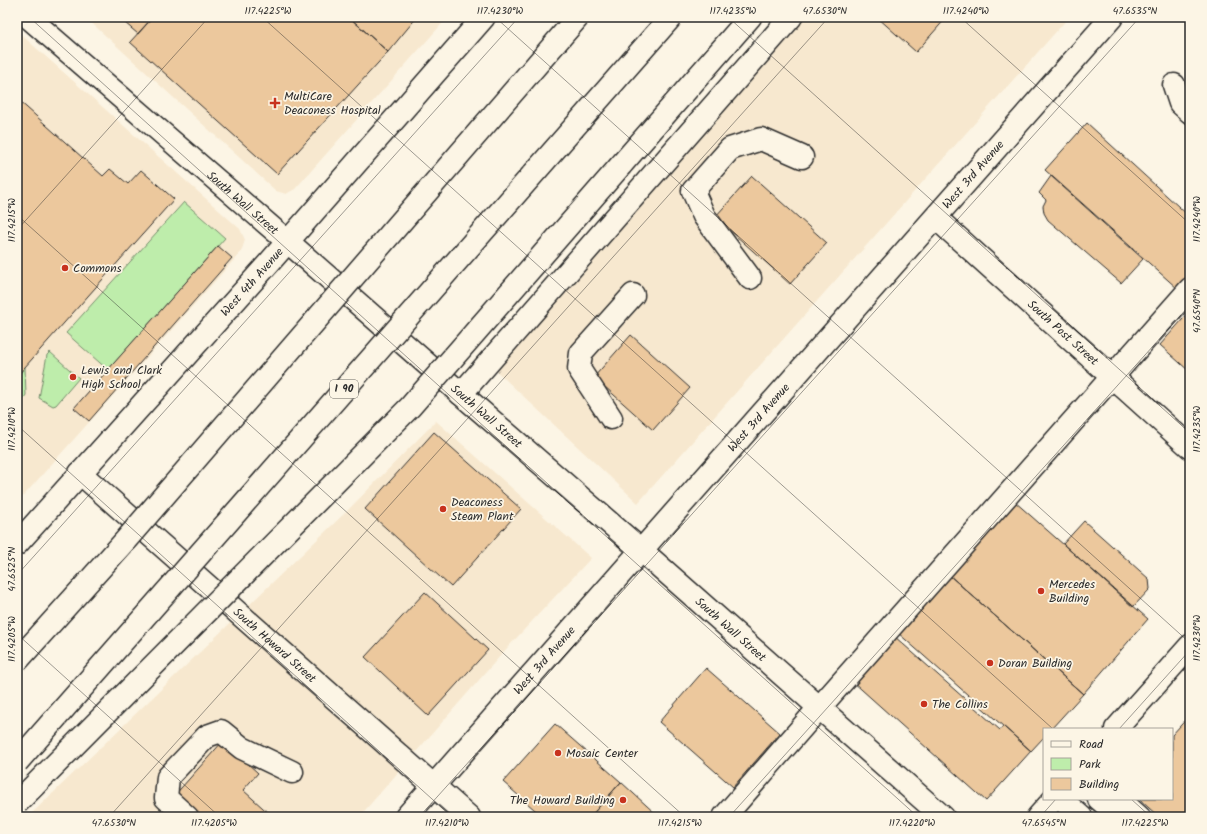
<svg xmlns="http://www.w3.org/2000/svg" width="1207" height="834" font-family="Kalam,sans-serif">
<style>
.built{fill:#f7e8cf}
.green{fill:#beedab;stroke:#748c6b}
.building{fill:#ecc89d;stroke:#2b2b2b}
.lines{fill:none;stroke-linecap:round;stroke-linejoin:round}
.minor-casing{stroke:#2b2b2b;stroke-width:25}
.major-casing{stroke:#2b2b2b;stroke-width:25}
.highway-casing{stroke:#2b2b2b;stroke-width:25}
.minor{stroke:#fcf5e5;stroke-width:22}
.major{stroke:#fcf5e5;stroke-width:22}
.highway{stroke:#fcf5e5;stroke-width:22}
.highway-bridge-casing{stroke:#2b2b2b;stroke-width:25;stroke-linecap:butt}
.highway-bridge{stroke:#fcf5e5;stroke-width:22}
.ticks{fill:none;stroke:#2b2b2b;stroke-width:1;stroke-opacity:0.45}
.poi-dot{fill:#c8321e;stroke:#fcf5e5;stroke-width:1.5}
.labels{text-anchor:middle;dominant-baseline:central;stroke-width:3.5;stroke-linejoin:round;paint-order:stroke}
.shield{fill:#fcf5e5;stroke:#6a6863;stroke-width:1}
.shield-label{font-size:11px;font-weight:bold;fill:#2b2b2b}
.poi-label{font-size:12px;fill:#2b2b2b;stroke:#fcf5e5;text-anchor:start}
.street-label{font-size:12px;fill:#2b2b2b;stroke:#fcf5e5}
.neatline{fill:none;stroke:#2b2b2b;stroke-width:1.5}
.ticks-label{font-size:10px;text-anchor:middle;fill:#2b2b2b}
</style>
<rect width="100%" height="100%" fill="#fcf5e5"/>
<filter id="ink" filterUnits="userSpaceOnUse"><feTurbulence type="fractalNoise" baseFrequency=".025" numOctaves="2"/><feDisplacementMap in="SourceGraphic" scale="8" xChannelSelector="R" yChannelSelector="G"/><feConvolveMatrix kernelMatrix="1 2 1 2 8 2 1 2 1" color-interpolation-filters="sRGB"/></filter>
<g filter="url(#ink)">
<path class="built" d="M 85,17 L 448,17 L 295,189 L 286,194 L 276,191 Z
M 779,17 L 1069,17 L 638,503 L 491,366 Z
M 17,31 L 240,229 L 245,240 L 241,252 L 17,503 Z
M 436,421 L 591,558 L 508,647 L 359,817 L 28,817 L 348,510 Z"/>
<path class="green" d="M 184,202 L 225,238 L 108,370 L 66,333 Z
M 50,352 L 79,378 L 56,405 L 53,406 L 39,398 L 47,355 Z
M 25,367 L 26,395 L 17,408 L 17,376 Z"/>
<path class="building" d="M 118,17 L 153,17 L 138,34 Z
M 153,17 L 349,17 L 388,52 L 277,174 L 130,42 Z
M 349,17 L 417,17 L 388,52 Z
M 877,17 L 947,17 L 916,52 Z
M 17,99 L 103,176 L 110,169 L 128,184 L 141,170 L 174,199 L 17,376 Z
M 1087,123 L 1190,217 L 1190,276 L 1178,289 L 1045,170 Z
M 752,176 L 827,243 L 790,284 L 715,217 Z
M 1051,176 L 1143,259 L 1121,283 L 1048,220 L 1044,213 L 1043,206 L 1046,200 L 1039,193 Z
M 218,246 L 232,258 L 89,421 L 74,408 Z
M 1190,311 L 1190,372 L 1160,345 Z
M 631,335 L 690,388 L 653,430 L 594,377 Z
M 434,432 L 521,509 L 451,587 L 365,509 Z
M 1014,501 L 1148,619 L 1083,694 L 949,575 Z
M 1084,521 L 1149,579 L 1150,589 L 1133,607 L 1063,544 Z
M 949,575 L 1083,694 L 1051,729 L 1044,729 L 1044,737 L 1031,751 L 897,632 Z
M 425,592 L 488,650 L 428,716 L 365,657 Z
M 894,636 L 1000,730 L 1003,726 L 1031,751 L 986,801 L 852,681 Z
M 706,668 L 780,733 L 733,787 L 659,722 Z
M 1190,715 L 1190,817 L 1159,817 L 1139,799 L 1172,799 L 1172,735 Z
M 555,724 L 621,782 L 590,817 L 543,817 L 503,782 Z
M 223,741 L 258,773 L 243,790 L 273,817 L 195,817 L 173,797 Z
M 621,782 L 659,817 L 590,817 Z"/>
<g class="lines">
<g class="minor-casing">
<g id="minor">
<path id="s1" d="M 28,17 L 287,241 L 461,394 L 641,550 L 943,817"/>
<path d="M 1174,85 L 1180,103 L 1190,112"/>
<path id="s2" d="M 936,218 L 1190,447"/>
<path d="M 750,278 L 704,216 L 693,191 L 730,149 L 761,139 L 802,157"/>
<path d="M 461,394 L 791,17"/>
<path d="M 611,418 L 579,369 L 581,353 L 633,295"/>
<path id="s3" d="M 80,473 L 469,817"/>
<path id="s4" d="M 17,544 L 268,264 L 484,17"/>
<path d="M 1061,799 L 1081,817"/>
<path d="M 1099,799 L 1120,817"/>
<path d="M 1119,799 L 1139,817"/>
<path d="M 187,817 L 166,798 L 168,777 L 207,736 L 221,731 L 242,748 L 292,772"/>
<path d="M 724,817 L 819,708 L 1190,289"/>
</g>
</g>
<g class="major-casing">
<g id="major">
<path d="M 1116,729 L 1190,646"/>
<path id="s5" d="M 406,817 L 1112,17"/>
<path d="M 1038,817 L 1054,799"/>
</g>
</g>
<g class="highway-casing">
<path id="highway" d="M 621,165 L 750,17"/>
</g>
<use href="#minor" class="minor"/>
<use href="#major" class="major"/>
<use href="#highway" class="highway"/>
<g class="highway-bridge-casing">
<path id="highway-bridge" d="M 17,661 L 125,541 L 578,17
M 17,762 L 671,17
M 17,803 L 410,407 L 621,165"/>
</g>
<use href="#highway-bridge" class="highway-bridge"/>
</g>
</g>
<path class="ticks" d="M 29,17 L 918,817M 262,17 L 1053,729M 495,17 L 1190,643M 728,17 L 1190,433M 960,17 L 1190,224M 17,215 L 685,817M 17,230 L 209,17M 17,425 L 452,817M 17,575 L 519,17M 17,634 L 220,817M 1119,729 L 1190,650M 1131,799 L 1151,817M 109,817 L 829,17M 419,817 L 1140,17M 729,817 L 1190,305M 1040,817 L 1056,799"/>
<g class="poi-dot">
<path d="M273 97h4v4h4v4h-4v4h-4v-4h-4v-4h4z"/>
<circle cx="65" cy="268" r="4"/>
<circle cx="73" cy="377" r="4"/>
<circle cx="443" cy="509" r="4"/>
<circle cx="1041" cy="591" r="4"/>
<circle cx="990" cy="663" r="4"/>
<circle cx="924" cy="704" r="4"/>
<circle cx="558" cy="753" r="4"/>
<circle cx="623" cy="800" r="4"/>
</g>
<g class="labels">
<rect class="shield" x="330" y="380" width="28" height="18" rx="3"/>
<g class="shield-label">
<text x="344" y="389">I 90</text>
</g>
<g class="poi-label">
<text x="284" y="96">MultiCare<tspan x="284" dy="14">Deaconess Hospital</tspan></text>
<text x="73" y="268">Commons</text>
<text x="81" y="370">Lewis and Clark<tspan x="81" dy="14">High School</tspan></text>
<text x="451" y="502">Deaconess<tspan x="451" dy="14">Steam Plant</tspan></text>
<text x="1049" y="584">Mercedes<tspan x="1049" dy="14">Building</tspan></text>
<text x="998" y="663">Doran Building</text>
<text x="932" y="704">The Collins</text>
<text x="566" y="753">Mosaic Center</text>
<text x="615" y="800" text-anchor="end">The Howard Building</text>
</g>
<g class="street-label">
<text stroke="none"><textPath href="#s5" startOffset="857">West 3rd Avenue</textPath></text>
<text stroke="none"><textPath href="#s1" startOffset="284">South Wall Street</textPath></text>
<text stroke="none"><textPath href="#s4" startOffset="352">West 4th Avenue</textPath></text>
<text stroke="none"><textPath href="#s2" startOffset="171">South Post Street</textPath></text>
<text stroke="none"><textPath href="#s1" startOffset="608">South Wall Street</textPath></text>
<text stroke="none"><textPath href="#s5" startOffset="533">West 3rd Avenue</textPath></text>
<text stroke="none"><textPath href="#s1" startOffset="932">South Wall Street</textPath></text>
<text stroke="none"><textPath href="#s3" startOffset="260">South Howard Street</textPath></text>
<text stroke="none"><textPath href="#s5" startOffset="209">West 3rd Avenue</textPath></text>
</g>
</g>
<rect width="1207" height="834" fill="none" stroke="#fcf5e5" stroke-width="44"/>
<rect x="1043" y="728" width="130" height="72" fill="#fcf5e5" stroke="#a8a49b"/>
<rect x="1051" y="741" width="20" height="6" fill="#fcf5e5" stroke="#a8a49b"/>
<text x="1079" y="748" font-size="12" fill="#2b2b2b">Road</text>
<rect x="1051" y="758" width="20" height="12" fill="#beedab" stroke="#a8a49b"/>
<text x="1079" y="768" font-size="12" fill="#2b2b2b">Park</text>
<rect x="1051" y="778" width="20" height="12" fill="#ecc89d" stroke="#a8a49b"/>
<text x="1079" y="788" font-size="12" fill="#2b2b2b">Building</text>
<rect x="22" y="22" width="1163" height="790" class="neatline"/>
<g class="ticks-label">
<text x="268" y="14">117.4225°W</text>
<text x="500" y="14">117.4230°W</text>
<text x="733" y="14">117.4235°W</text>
<text x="825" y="14">47.6530°N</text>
<text x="966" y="14">117.4240°W</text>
<text x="1135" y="14">47.6535°N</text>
<text transform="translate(1196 219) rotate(-90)" y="4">117.4240°W</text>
<text transform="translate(11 220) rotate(-90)" y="4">117.4215°W</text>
<text transform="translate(1196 311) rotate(-90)" y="4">47.6540°N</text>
<text transform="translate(1196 429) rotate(-90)" y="4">117.4235°W</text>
<text transform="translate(11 429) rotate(-90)" y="4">117.4210°W</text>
<text transform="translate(11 569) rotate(-90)" y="4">47.6525°N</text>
<text transform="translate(1196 638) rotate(-90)" y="4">117.4230°W</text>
<text transform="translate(11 639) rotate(-90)" y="4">117.4205°W</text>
<text x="114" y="826">47.6530°N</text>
<text x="214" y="826">117.4205°W</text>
<text x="447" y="826">117.4210°W</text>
<text x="680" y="826">117.4215°W</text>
<text x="912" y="826">117.4220°W</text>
<text x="1044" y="826">47.6545°N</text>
<text x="1145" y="826">117.4225°W</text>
</g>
</svg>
